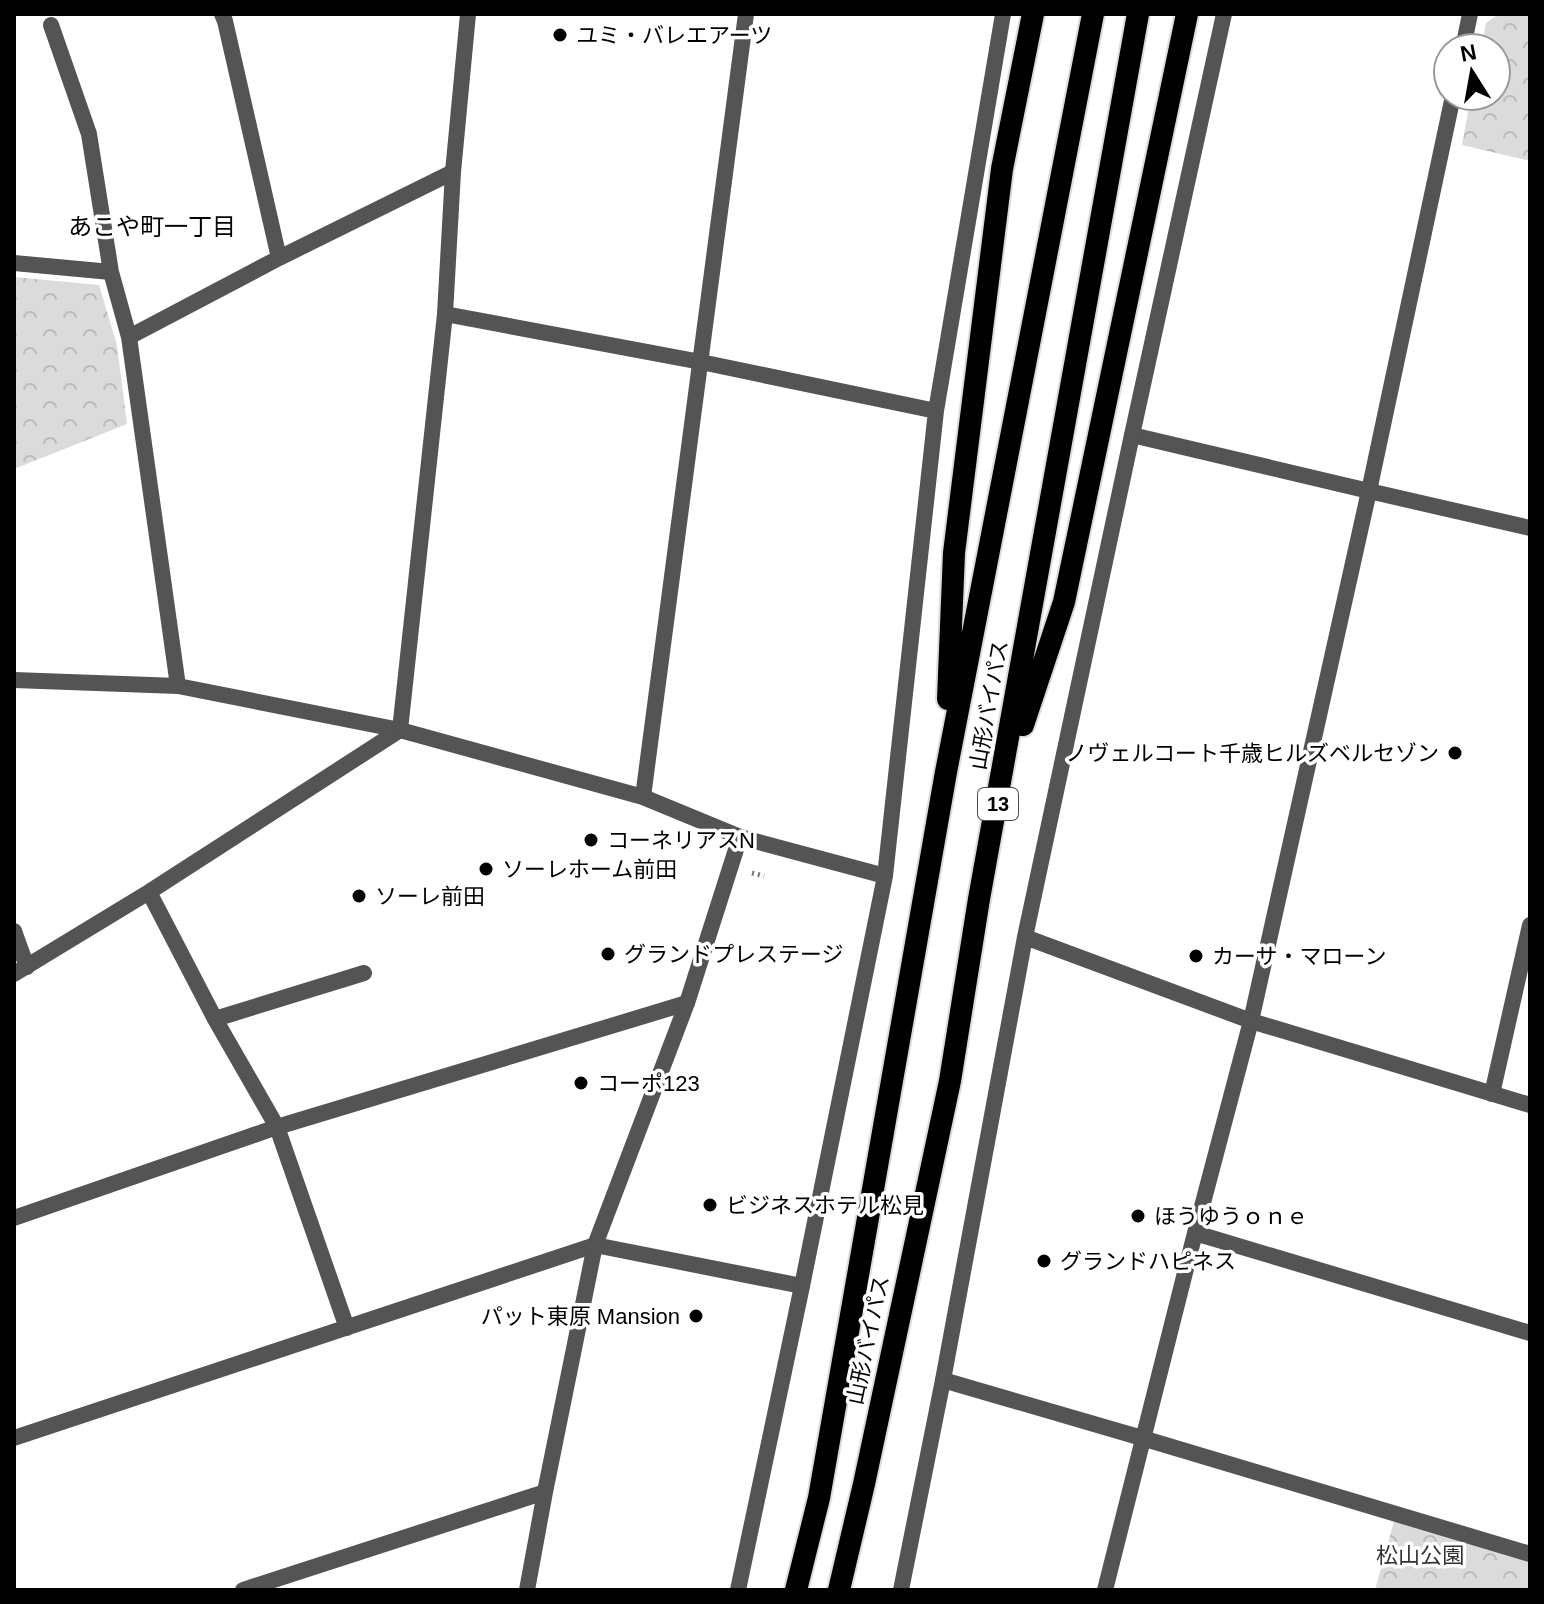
<svg xmlns="http://www.w3.org/2000/svg" width="1544" height="1604" font-family="Arial,'Noto Sans JP',sans-serif">
<style>
.park{fill:url(#park-crowns)}
.lines{fill:none;stroke-linecap:round;stroke-linejoin:round}
.trunk-casing{stroke:#dbdbdb;stroke-width:26}
.path{stroke:#767676;stroke-width:5;stroke-dasharray:2 4;stroke-linecap:butt}
.service{stroke:#545454;stroke-width:16}
.minor{stroke:#545454;stroke-width:16}
.trunk{stroke:#000;stroke-width:22}
.poi-dot{fill:#000;stroke:#fff;stroke-width:3}
.labels{text-anchor:middle;dominant-baseline:central;stroke-width:7;stroke-linejoin:round;paint-order:stroke}
.shield{fill:#fff;stroke:#4c4c4c;stroke-width:2}
.shield-label{font-size:20px;font-weight:bold;fill:#000}
.poi-label{font-size:22px;fill:#000;stroke:#fff;text-anchor:start}
.street-label{font-size:22px;fill:#000;stroke:#fff}
.park-label{font-size:22px;fill:#323232;stroke:#fff}
.neighbourhood-label{font-size:24px;fill:#000;stroke:#fff}
</style>
<defs>
<pattern id="park-crowns" width="20" height="18" patternUnits="userSpaceOnUse" patternTransform="scale(2)"><rect width="20" height="18" fill="#dbdbdb"/><path d="M2 6a3 3 0 1 1 6 0M12 15a3 3 0 1 1 6 0" fill="none" stroke="#bababa"/></pattern>
</defs>
<rect width="100%" height="100%" fill="#fff"/>
<path class="park" d="M 1499,14 L 1530,14 L 1530,161 L 1462,145 L 1471,96 L 1496,96 L 1496,48 L 1481,48 L 1486,23 Z
M 14,277 L 99,285 L 117,345 L 127,424 L 14,469 Z
M 1396,1514 L 1530,1554 L 1530,1590 L 1375,1590 Z"/>
<g class="lines">
<g class="trunk-casing">
<path id="trunk" d="M 948,699 L 954,553 L 1002,169 L 1033,14
M 1023,725 L 1064,602 L 1187,14
M 796,1590 L 819,1498 L 946,772 L 1093,14
M 839,1590 L 864,1484 L 950,1081 L 979,899 L 1138,14"/>
</g>
<path class="path" d="M 752,873 L 764,876"/>
<path class="service" d="M 222,14 L 225,21 L 279,258
M 51,25 L 89,134 L 111,272 L 129,337 L 178,686
M 1463,48 L 1470,14
M 14,263 L 111,272
M 129,337 L 279,258 L 453,172
M 1132,435 L 1369,491 L 1530,528
M 14,680 L 178,686 L 400,730
M 149,892 L 215,1019 L 277,1127 L 347,1328
M 14,931 L 27,967
M 14,974 L 149,892 L 400,730
M 215,1019 L 364,973
M 1492,1094 L 1530,925
M 14,1218 L 277,1127 L 687,1003
M 1195,1233 L 1530,1333
M 943,1380 L 1142,1438 L 1530,1554
M 14,1438 L 595,1245 L 802,1286
M 1105,1590 L 1195,1233 L 1251,1021 L 1369,491 L 1453,96"/>
<path class="minor" d="M 468,14 L 453,172 L 445,314 L 400,730 L 643,797 L 740,837 L 885,876
M 445,314 L 701,362 L 936,411
M 643,797 L 746,14
M 1025,937 L 1251,1021 L 1530,1105
M 243,1590 L 545,1492
M 527,1590 L 545,1492 L 595,1245 L 687,1003 L 740,837
M 738,1590 L 802,1286 L 885,876 L 936,411 L 1003,14
M 901,1590 L 943,1380 L 1025,937 L 1132,435 L 1224,14"/>
<use href="#trunk" class="trunk"/>
</g>
<g class="poi-dot">
<circle cx="560" cy="35" r="8"/>
<circle cx="1455" cy="753" r="8"/>
<circle cx="591" cy="840" r="8"/>
<circle cx="486" cy="869" r="8"/>
<circle cx="359" cy="896" r="8"/>
<circle cx="608" cy="954" r="8"/>
<circle cx="1196" cy="956" r="8"/>
<circle cx="581" cy="1083" r="8"/>
<circle cx="710" cy="1205" r="8"/>
<circle cx="1138" cy="1216" r="8"/>
<circle cx="1044" cy="1261" r="8"/>
<circle cx="696" cy="1316" r="8"/>
</g>
<g class="labels">
<rect class="shield" x="978" y="788" width="40" height="32" rx="6"/>
<g class="shield-label">
<text x="998" y="804">13</text>
</g>
<g class="poi-label">
<text x="576" y="35">ユミ・バレエアーツ</text>
<text x="1439" y="753" text-anchor="end">ノヴェルコート千歳ヒルズベルセゾン</text>
<text x="607" y="840">コーネリアスN</text>
<text x="502" y="869">ソーレホーム前田</text>
<text x="375" y="896">ソーレ前田</text>
<text x="624" y="954">グランドプレステージ</text>
<text x="1212" y="956">カーサ・マローン</text>
<text x="597" y="1083">コーポ123</text>
<text x="726" y="1205">ビジネスホテル松見</text>
<text x="1154" y="1216">ほうゆうｏｎｅ</text>
<text x="1060" y="1261">グランドハピネス</text>
<text x="680" y="1316" text-anchor="end">パット東原 Mansion</text>
</g>
<g class="street-label">
<text transform="translate(989 705) rotate(-80)">山形バイパス</text>
<text transform="translate(868 1340) rotate(-78)">山形バイパス</text>
</g>
<g class="park-label">
<text x="1420" y="1555">松山公園</text>
</g>
<g class="neighbourhood-label">
<text x="152" y="226">あこや町一丁目</text>
</g>
</g>
<rect width="1544" height="1604" fill="none" stroke="#000000" stroke-width="32"/>
<g transform="translate(1472 72) rotate(349)"><circle r="38" fill="#ffffff" stroke="#999999" stroke-width="2"/>
<path d="M0-6L14 30L0 20L-14 30Z" fill="#000000"/>
<text y="-12" font-size="22" font-weight="bold" text-anchor="middle" fill="#000000">N</text>
</g>
</svg>
